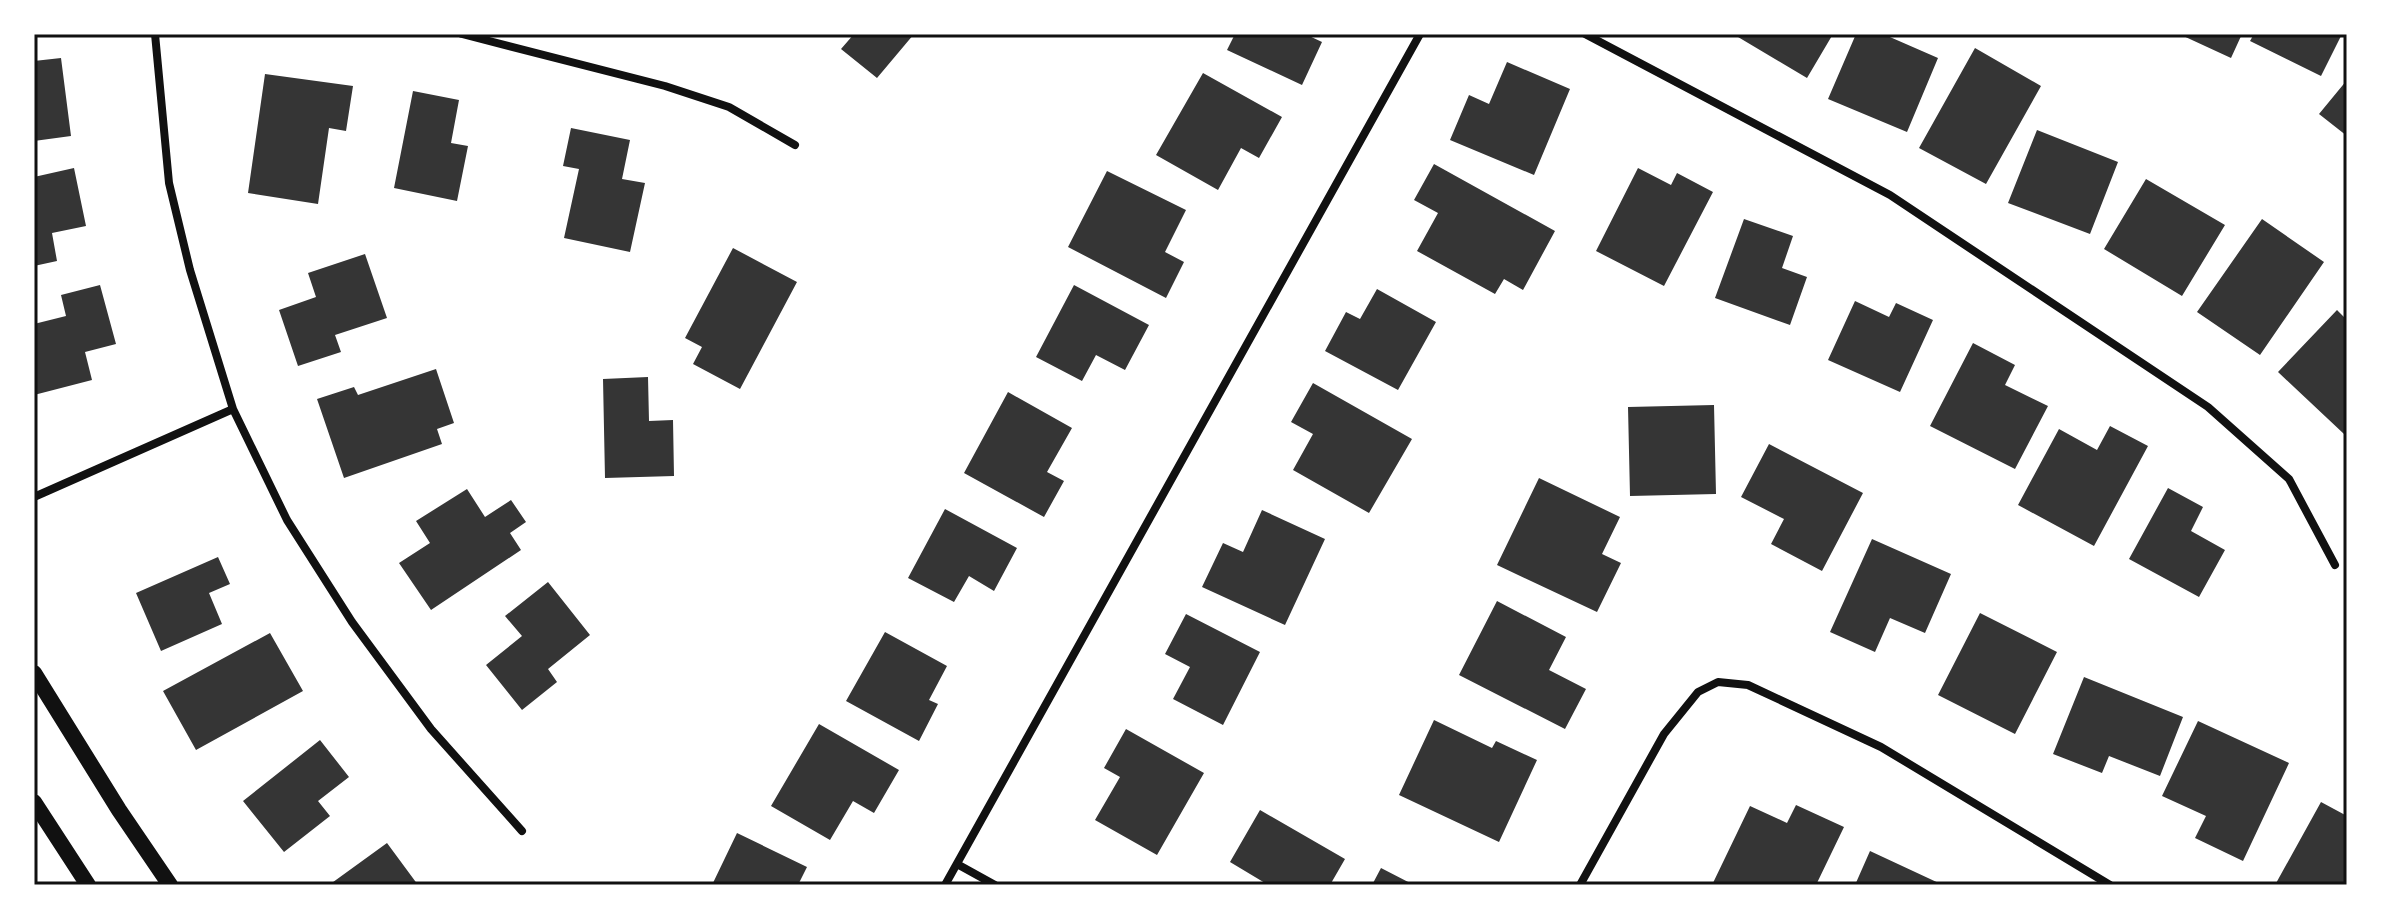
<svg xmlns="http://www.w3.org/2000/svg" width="2381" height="919" font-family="'Zilla Slab',serif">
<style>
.building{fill:#353535}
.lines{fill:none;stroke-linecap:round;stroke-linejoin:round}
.minor{stroke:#111;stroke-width:8}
.secondary{stroke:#111;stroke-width:16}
.neatline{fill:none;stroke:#111;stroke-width:3}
</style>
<rect width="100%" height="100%" fill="#fff"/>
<path class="building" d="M 854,34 L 914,34 L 877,78 L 841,49 Z
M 1235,34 L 1305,34 L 1322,42 L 1302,85 L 1227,50 Z
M 1733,34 L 1833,34 L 1807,78 Z
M 1856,34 L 1883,34 L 1938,58 L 1907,132 L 1828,99 Z
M 2179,34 L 2242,34 L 2231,58 Z
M 2254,34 L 2342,34 L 2321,76 L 2250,41 Z
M 1975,48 L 2041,86 L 1986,184 L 1919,148 Z
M 61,58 L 71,136 L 34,141 L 34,61 Z
M 1507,62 L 1570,89 L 1534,175 L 1450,140 L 1469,95 L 1489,104 Z
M 1203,73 L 1282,117 L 1259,158 L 1241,148 L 1218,190 L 1156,155 Z
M 265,74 L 353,86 L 346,131 L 329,128 L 318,204 L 248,193 Z
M 2347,80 L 2347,136 L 2319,114 Z
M 413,91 L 459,100 L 451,143 L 468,146 L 457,201 L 394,188 Z
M 571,128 L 630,140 L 622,179 L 645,183 L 630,252 L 564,238 L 579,169 L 563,166 Z
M 2037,130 L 2118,162 L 2090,234 L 2008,203 Z
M 1434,164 L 1555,231 L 1523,290 L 1504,279 L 1495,294 L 1417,251 L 1438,213 L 1414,200 Z
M 74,168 L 86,226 L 52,233 L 57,261 L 34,266 L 34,197 L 36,197 L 34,177 Z
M 1638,168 L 1671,185 L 1677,173 L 1713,192 L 1664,286 L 1596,251 Z
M 1107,171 L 1186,210 L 1165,252 L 1184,262 L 1166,298 L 1068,247 Z
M 2146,179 L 2225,225 L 2182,296 L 2104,249 Z
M 1744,219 L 1793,236 L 1782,268 L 1807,277 L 1790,325 L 1715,298 Z
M 2262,219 L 2324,262 L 2260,355 L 2197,312 Z
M 733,248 L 797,282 L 740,389 L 693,364 L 702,347 L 685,338 Z
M 365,254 L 387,318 L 335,335 L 341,352 L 298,366 L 279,310 L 316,297 L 308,273 Z
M 100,285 L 116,344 L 85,352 L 92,380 L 34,395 L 34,324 L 66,316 L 61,295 Z
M 1074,285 L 1149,325 L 1125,370 L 1096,355 L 1082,381 L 1036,357 Z
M 1377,289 L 1436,322 L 1398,390 L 1325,351 L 1346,312 L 1360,319 Z
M 1855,301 L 1889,317 L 1896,303 L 1933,320 L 1900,392 L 1828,360 Z
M 2337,310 L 2347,320 L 2347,431 L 2344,434 L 2278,372 Z
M 1973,343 L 2015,365 L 2005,385 L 2048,406 L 2015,469 L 1930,426 Z
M 436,369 L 454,423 L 437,429 L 442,444 L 344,478 L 317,399 L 354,387 L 358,395 Z
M 648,377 L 649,421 L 673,420 L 674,476 L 605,478 L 603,379 Z
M 1313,383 L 1412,439 L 1369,513 L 1293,470 L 1313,434 L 1291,422 Z
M 1008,392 L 1072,428 L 1047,472 L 1064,481 L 1044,517 L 964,473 Z
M 1714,405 L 1716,494 L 1630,496 L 1628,407 Z
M 2110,426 L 2148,446 L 2094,546 L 2018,505 L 2059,429 L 2097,450 Z
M 1769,444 L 1863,493 L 1822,571 L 1771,544 L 1784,519 L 1741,497 Z
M 1539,478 L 1620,517 L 1602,554 L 1621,563 L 1597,612 L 1497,565 Z
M 2168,488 L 2203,507 L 2191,531 L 2225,550 L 2199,597 L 2129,559 Z
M 467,489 L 485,517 L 511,500 L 526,522 L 510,533 L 521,550 L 431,610 L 399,563 L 430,543 L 416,521 Z
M 945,509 L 1017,548 L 994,591 L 969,576 L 954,602 L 908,578 Z
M 1262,510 L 1325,539 L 1285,625 L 1202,587 L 1223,543 L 1243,552 Z
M 1872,539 L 1951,574 L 1925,633 L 1890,618 L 1875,652 L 1830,632 Z
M 218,557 L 230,584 L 209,593 L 222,624 L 161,651 L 136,593 Z
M 548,582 L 590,635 L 548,669 L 557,682 L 522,710 L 486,665 L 522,636 L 505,616 Z
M 1497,601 L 1566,637 L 1549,670 L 1586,689 L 1565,729 L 1459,675 Z
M 1980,613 L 2057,652 L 2015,734 L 1938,695 Z
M 1186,614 L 1260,652 L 1223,725 L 1173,699 L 1190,667 L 1165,654 Z
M 885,632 L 947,666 L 929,700 L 938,704 L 919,741 L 846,701 Z
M 270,633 L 303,691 L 196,750 L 163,691 Z
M 2084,677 L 2183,717 L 2160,776 L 2109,756 L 2102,773 L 2053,754 Z
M 1434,720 L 1492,748 L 1496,741 L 1537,760 L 1499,842 L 1399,795 Z
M 2198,721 L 2289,763 L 2243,861 L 2195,838 L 2206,816 L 2162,796 Z
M 819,724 L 899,770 L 874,813 L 853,801 L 830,840 L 771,806 Z
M 1126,729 L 1204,773 L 1157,855 L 1095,820 L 1120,777 L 1104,768 Z
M 320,740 L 349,777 L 318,801 L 330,816 L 284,852 L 243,801 Z
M 2321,802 L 2347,816 L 2347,885 L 2275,885 Z
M 1796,805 L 1844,827 L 1816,885 L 1712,885 L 1750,806 L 1787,823 Z
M 1260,810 L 1345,859 L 1330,885 L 1264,885 L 1265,883 L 1230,862 Z
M 737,833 L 807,867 L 798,885 L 712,885 Z
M 387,843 L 418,885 L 329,885 Z
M 1870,851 L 1943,885 L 1855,885 Z
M 1381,868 L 1414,885 L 1372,885 Z"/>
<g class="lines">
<path class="minor" d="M 155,34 L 169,183 L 190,270 L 233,409 L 287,520 L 352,622 L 431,729 L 522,831
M 462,34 L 665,86 L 729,107 L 795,145
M 1585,34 L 1890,195 L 2208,407 L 2289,479 L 2335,565
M 34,497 L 233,409
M 957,864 L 995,885
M 945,885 L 1420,34
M 1580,885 L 1664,734 L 1698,692 L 1718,682 L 1748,685 L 1881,747 L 2110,885"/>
<path class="secondary" d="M 34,673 L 119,810 L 170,885
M 34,802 L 88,885"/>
</g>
<rect width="2381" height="919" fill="none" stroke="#ffffff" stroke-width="72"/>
<rect x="36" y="36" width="2309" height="847" class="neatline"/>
</svg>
